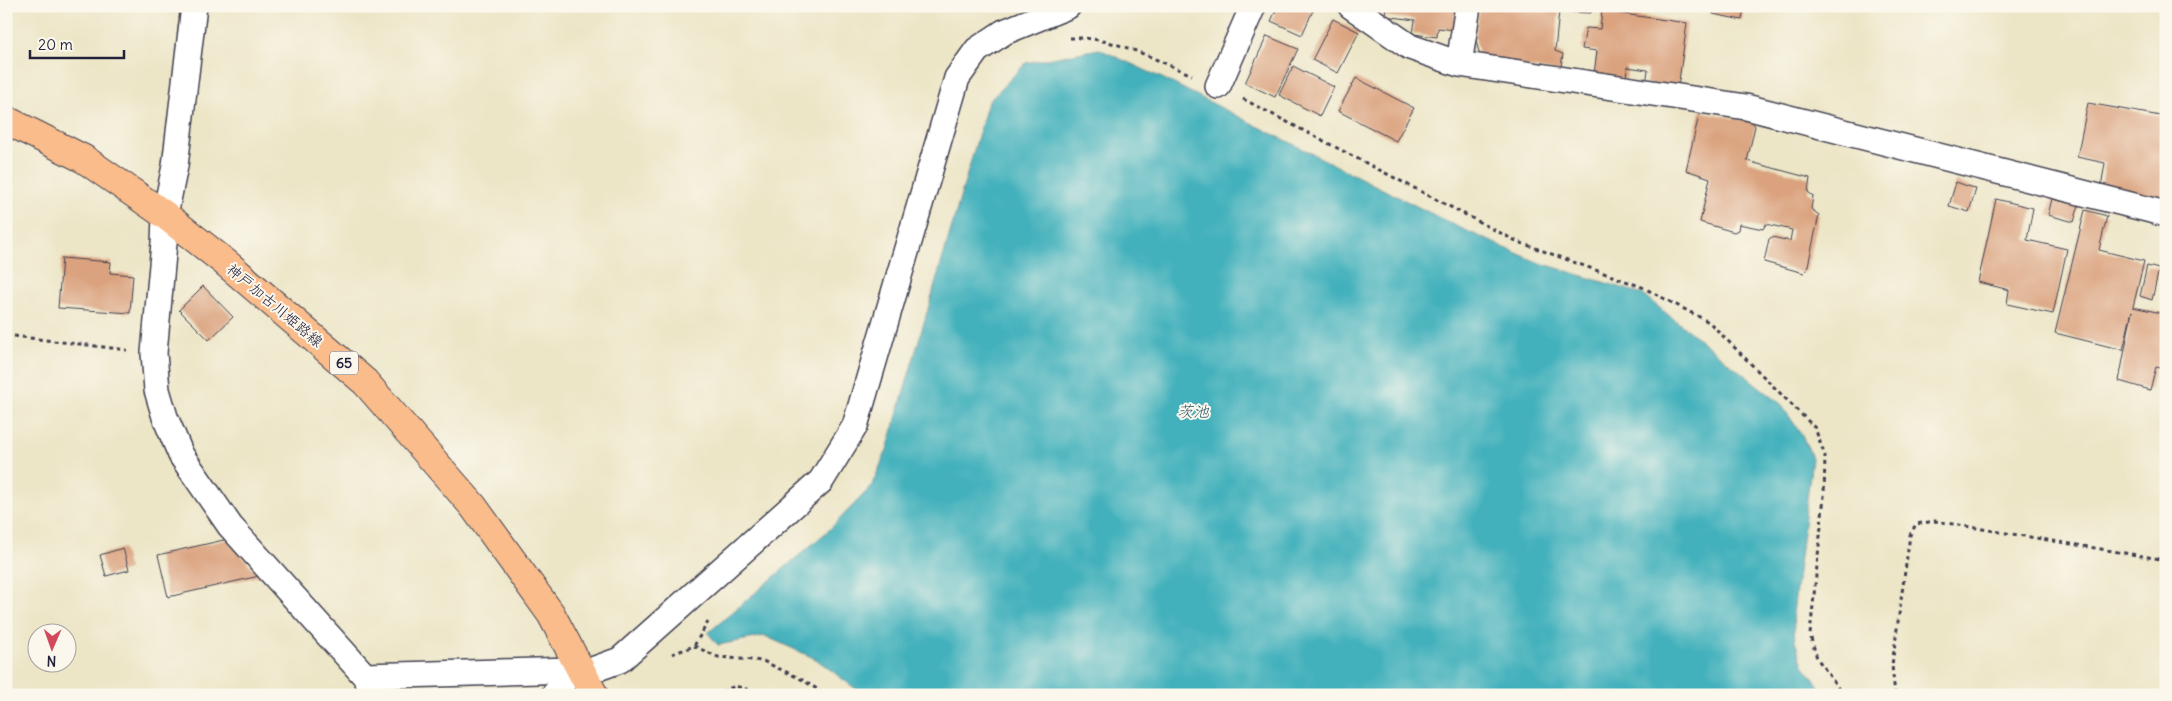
<svg xmlns="http://www.w3.org/2000/svg" width="2172" height="701" font-family="Delius,'Klee One',sans-serif">
<style>
.water{fill:#42b1bc;stroke:#326a7c}
.building{fill:#daa27e}
.lines{fill:none;stroke-linecap:round;stroke-linejoin:round}
.street-casing{stroke:#403f50;stroke-width:28}
.primary-casing{stroke:#403f50;stroke-width:30}
.path{stroke:#403f50;stroke-width:3;stroke-dasharray:4 4;stroke-linecap:butt}
.street{stroke:#fff;stroke-width:25}
.primary{stroke:#f9bc8a;stroke-width:28}
.labels{text-anchor:middle;dominant-baseline:central;stroke-width:4;stroke-linejoin:round;paint-order:stroke}
.shield{fill:#fbf7ec;stroke:#636270;stroke-width:1}
.shield-label{font-size:14px;font-weight:bold;fill:#22223b}
.street-label{font-size:15px;fill:#22223b;stroke:#fbf7ec}
.water-label{font-size:16px;font-style:italic;fill:#2f5b6f;stroke:#fbf7ec}
</style>
<rect width="100%" height="100%" fill="#fbf7ec"/>
<filter id="ink" filterUnits="userSpaceOnUse"><feTurbulence type="fractalNoise" baseFrequency=".02" numOctaves="2"/><feDisplacementMap in="SourceGraphic" scale="10" xChannelSelector="R" yChannelSelector="G"/><feConvolveMatrix kernelMatrix="1 2 1 2 8 2 1 2 1" color-interpolation-filters="sRGB"/></filter>
<filter id="wash" filterUnits="userSpaceOnUse"><feTurbulence type="fractalNoise" baseFrequency=".0096" numOctaves="4" result="noise"/><feDisplacementMap in="SourceGraphic" scale="20" xChannelSelector="R" yChannelSelector="G"/><feGaussianBlur stdDeviation="1.12" result="paint"/><feColorMatrix in="noise" values="0 0 0 0 0 0 0 0 0 0 0 0 0 0 0 0 0 1.4 0 .05"/><feComposite in="paint" operator="in"/></filter>
<g filter="url(#wash)">
<rect width="100%" height="100%" fill="#ece5c6"/>
<path class="water" d="M 1099,49 L 1162,78 L 1458,227 L 1537,262 L 1642,294 L 1780,403 L 1802,435 L 1812,458 L 1793,614 L 1795,641 L 1803,665 L 1826,695 L 864,695 L 816,659 L 765,636 L 718,645 L 708,633 L 829,530 L 871,487 L 887,450 L 988,102 L 1026,63 Z"/>
<g id="blocks">
<path class="building" d="M 1278,6 L 1315,6 L 1302,35 L 1271,21 Z
M 1386,6 L 1458,6 L 1455,30 L 1438,28 L 1437,37 L 1413,34 L 1415,20 L 1385,16 Z
M 1480,6 L 1525,6 L 1559,11 L 1555,51 L 1563,54 L 1560,72 L 1481,60 L 1475,37 Z
M 1573,6 L 1591,6 L 1591,13 L 1573,12 Z
M 1714,6 L 1744,6 L 1742,20 L 1713,14 Z
M 1602,11 L 1687,23 L 1678,88 L 1646,84 L 1648,70 L 1627,67 L 1626,79 L 1594,74 L 1597,51 L 1582,49 L 1586,28 L 1600,29 Z
M 1333,19 L 1359,32 L 1338,73 L 1312,60 Z
M 1267,36 L 1298,49 L 1275,97 L 1245,83 Z
M 1293,66 L 1334,87 L 1320,116 L 1279,95 Z
M 1356,78 L 1414,108 L 1396,141 L 1338,111 Z
M 2088,103 L 2166,117 L 2166,205 L 2100,193 L 2105,163 L 2077,157 Z
M 1700,111 L 1752,122 L 1755,126 L 1747,161 L 1810,178 L 1808,192 L 1813,196 L 1811,209 L 1819,215 L 1807,270 L 1804,273 L 1764,262 L 1769,239 L 1772,237 L 1790,241 L 1792,230 L 1766,224 L 1763,229 L 1739,224 L 1738,230 L 1734,232 L 1700,222 L 1710,178 L 1686,170 Z
M 1956,182 L 1976,189 L 1969,212 L 1949,206 Z
M 1996,199 L 2033,208 L 2027,240 L 2067,249 L 2053,314 L 2007,304 L 2009,290 L 1978,282 Z
M 2052,199 L 2079,205 L 2074,222 L 2048,215 Z
M 2085,210 L 2107,216 L 2099,250 L 2144,261 L 2133,307 L 2166,314 L 2166,369 L 2156,367 L 2150,390 L 2119,381 L 2132,311 L 2123,350 L 2055,333 Z
M 62,258 L 111,262 L 110,273 L 133,275 L 130,313 L 58,308 Z
M 2147,266 L 2159,269 L 2152,300 L 2140,296 Z
M 203,286 L 233,317 L 209,340 L 179,310 Z
M 228,539 L 259,576 L 168,597 L 158,555 Z
M 123,548 L 129,570 L 106,576 L 100,555 Z"/>
</g>
</g>
<g filter="url(#ink)">
<use href="#blocks" fill-opacity="0" stroke="#403f50" stroke-width="1"/>
<g class="lines">
<g class="street-casing">
<path id="street" d="M 194,6 L 175,166 L 165,215 L 164,243 L 154,353 L 157,390 L 165,417 L 181,455 L 230,526 L 365,676 L 375,695
M 1351,6 L 1410,47 L 1459,64 L 1746,107 L 2166,214
M 1459,64 L 1468,6
M 1218,86 L 1253,6
M 365,676 L 572,670 L 584,673 L 620,660 L 821,481 L 855,426 L 957,78 L 977,50 L 1004,32 L 1068,6
M 554,695 L 572,670"/>
</g>
<g class="primary-casing">
<path id="primary" d="M 6,120 L 84,159 L 165,215 L 226,263 L 365,382 L 473,506 L 551,614 L 594,695"/>
</g>
<path class="path" d="M 1070,38 C 1113,36 1153,59 1192,75
M 1243,99 L 1516,241 L 1642,287 L 1709,322 L 1815,428 L 1825,456 L 1824,496 L 1810,635 L 1817,658 L 1843,695
M 6,335 L 127,350
M 694,646 L 718,657 L 763,661 L 803,680 L 826,695
M 672,654 L 694,646 L 708,622
M 715,695 L 735,686 L 767,695
M 1895,695 L 1892,665 L 1910,535 L 1916,524 L 1935,521 L 2166,560"/>
<use href="#street" class="street"/>
<use href="#primary" class="primary"/>
</g>
</g>
<g class="labels">
<rect class="shield" x="330" y="351.5" width="28" height="23" rx="4"/>
<g class="shield-label">
<text x="344" y="363">65</text>
</g>
<g class="street-label">
<text transform="translate(275 305) rotate(40)">神戸加古川姫路線</text>
</g>
<g class="water-label">
<text x="1193" y="411">茨池</text>
</g>
</g>
<rect width="2172" height="701" fill="none" stroke="#fbf7ec" stroke-width="25"/>
<g transform="translate(52 648) rotate(182)"><circle r="24" fill="#fbf7ec" stroke="#a4a2a5"/>
<path d="M0-4L9 19L0 12L-9 19Z" fill="#d1495b"/>
<text y="-8" font-size="14" font-weight="bold" text-anchor="middle" fill="#22223b">N</text>
</g>
<path d="M30 50v8h94v-8" fill="none" stroke="#22223b" stroke-width="2.5"/>
<text x="38" y="50" font-size="15" fill="#22223b" stroke="#fbf7ec" stroke-width="4" paint-order="stroke">20 m</text>
</svg>
